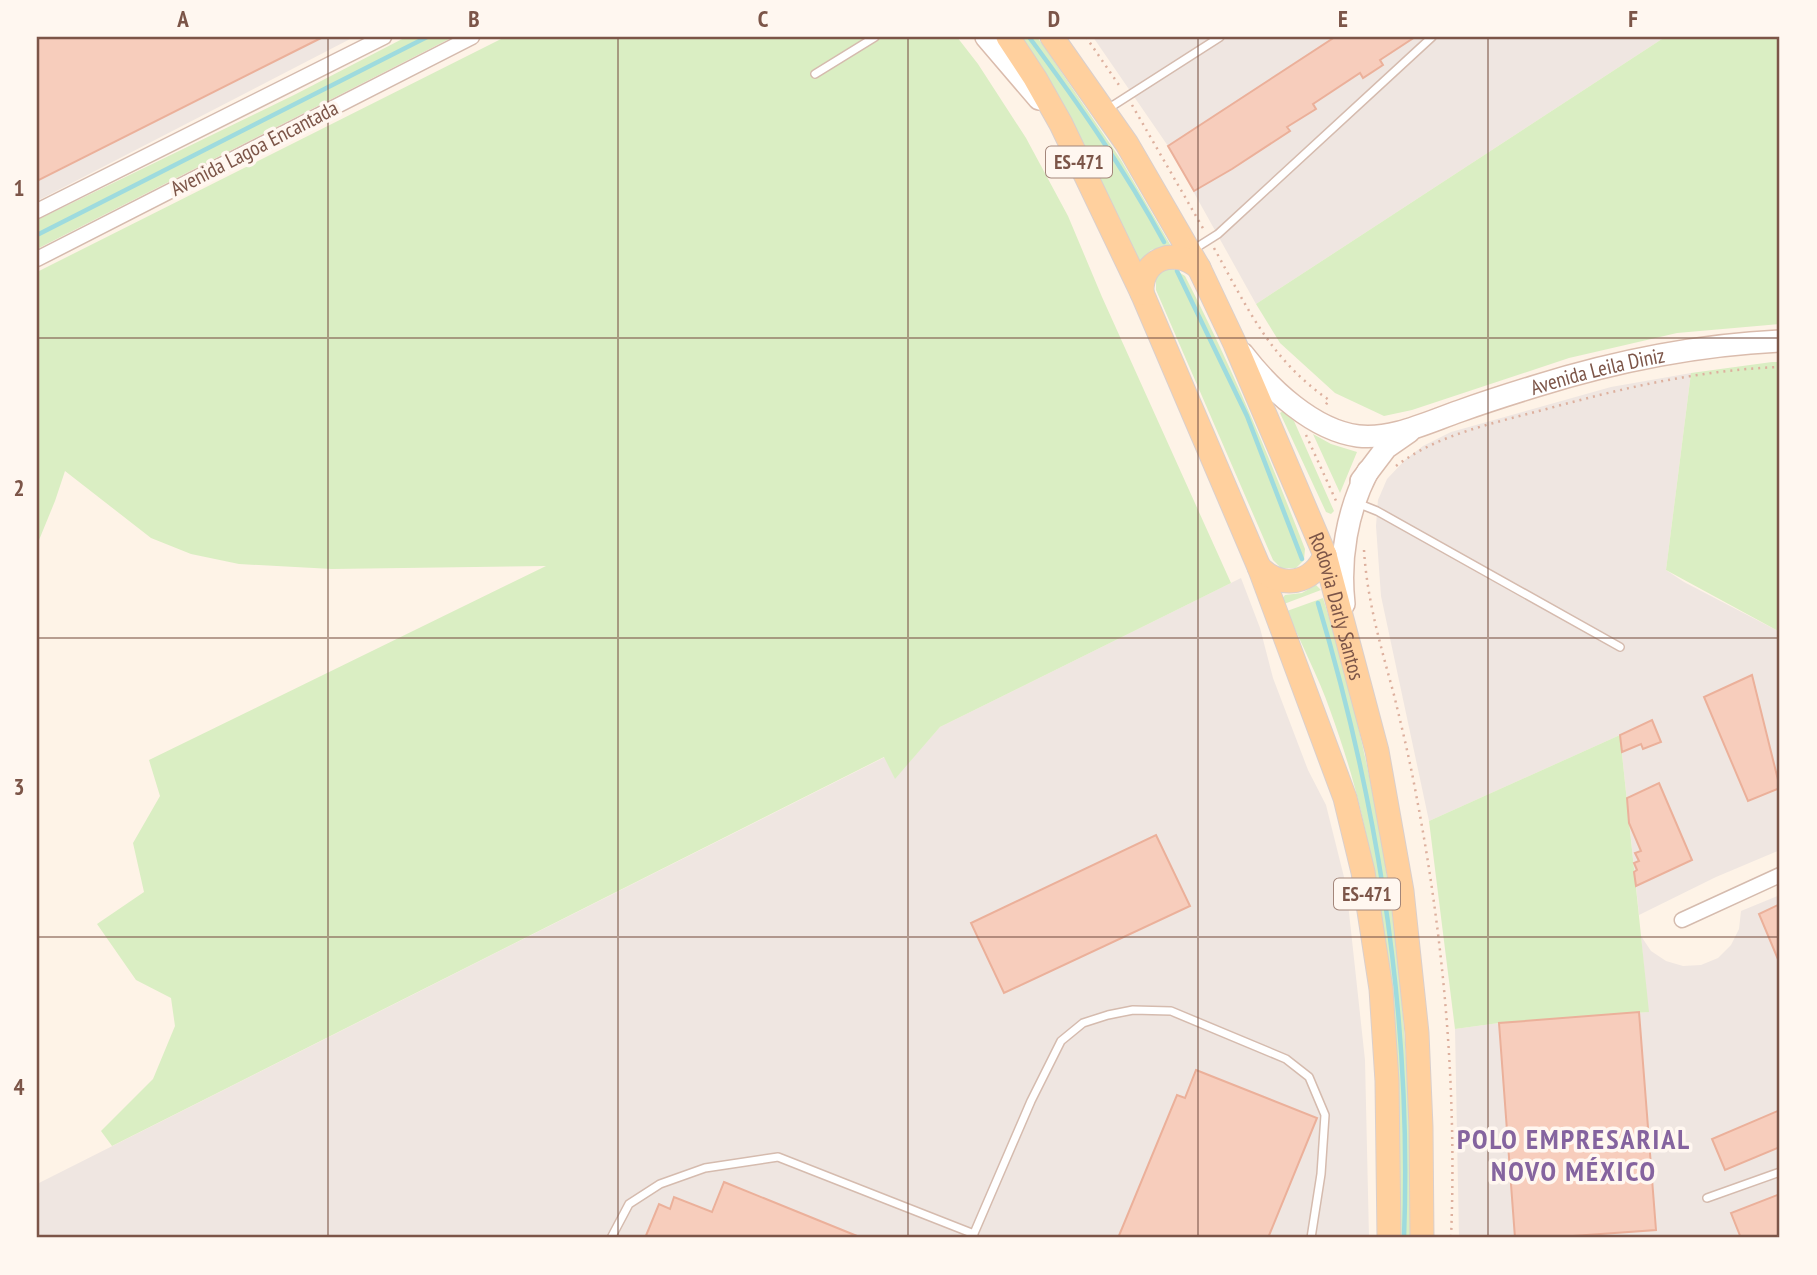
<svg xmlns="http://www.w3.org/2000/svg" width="1817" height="1275" font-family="'PT Sans Narrow',sans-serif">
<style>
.industrial{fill:#efe6e1}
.green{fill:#daeec3}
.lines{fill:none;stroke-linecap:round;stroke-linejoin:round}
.stream{stroke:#9edbde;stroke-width:4.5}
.building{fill:#f7cdbc;stroke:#ebb09a;stroke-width:2}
.lane-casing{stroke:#d5bbae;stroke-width:10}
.street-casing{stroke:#d5bbae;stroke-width:17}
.secondary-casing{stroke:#dabcad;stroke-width:24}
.primary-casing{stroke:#dacfcc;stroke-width:25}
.path{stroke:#ddb09e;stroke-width:2.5;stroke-dasharray:2 5;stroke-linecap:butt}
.lane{stroke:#fff;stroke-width:7}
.street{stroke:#fff;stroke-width:14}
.secondary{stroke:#fff;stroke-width:21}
.primary{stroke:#ffd09e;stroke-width:23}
.grid{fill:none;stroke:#7c5548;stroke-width:2;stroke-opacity:0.55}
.labels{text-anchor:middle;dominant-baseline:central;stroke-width:7;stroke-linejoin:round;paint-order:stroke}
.shield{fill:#fff7f0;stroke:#a3867a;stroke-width:2}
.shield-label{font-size:19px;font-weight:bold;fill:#7c5548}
.street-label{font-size:21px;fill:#7c5548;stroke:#fff7f0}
.district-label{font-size:28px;font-weight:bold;letter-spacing:2px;fill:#85649f;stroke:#fff7f0}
.neatline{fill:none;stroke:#7c5548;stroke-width:2.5}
.grid-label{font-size:23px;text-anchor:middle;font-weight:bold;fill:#7c5548}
</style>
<rect width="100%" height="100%" fill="#fef3e7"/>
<path class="industrial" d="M 37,37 L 354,37 L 37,201 Z
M 1093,37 L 1665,37 L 1256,304 L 1168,146 Z
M 1691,373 L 1666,570 L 1684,582 L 1780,632 L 1780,850 L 1716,877 L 1639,915 L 1620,735 L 1429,821 L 1381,596 L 1376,526 L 1378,500 L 1387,479 L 1405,460 L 1423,446 L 1451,432 L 1611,387 Z
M 1241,578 L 1260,628 L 1273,678 L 1308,770 L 1326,805 L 1346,885 L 1365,1060 L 1369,1238 L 37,1238 L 37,1184 L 885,757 L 895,778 L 940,727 Z
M 1780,895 L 1780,1238 L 1459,1238 L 1455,1029 L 1499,1023 L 1648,1012 L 1641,936 L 1651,951 L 1666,961 L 1683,966 L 1701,965 L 1718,958 L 1731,945 L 1739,929 L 1741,911 Z"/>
<path class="green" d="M 406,37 L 453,37 L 37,249 L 37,220 L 296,94 Z
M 505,37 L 720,37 L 722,39 L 728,37 L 957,37 L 978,64 L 1026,138 L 1068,216 L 1102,297 L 1231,583 L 940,727 L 895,779 L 884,757 L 112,1146 L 101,1131 L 153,1079 L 175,1026 L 171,998 L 136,980 L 97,924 L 144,892 L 133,843 L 160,796 L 149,760 L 546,566 L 332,569 L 239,564 L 191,554 L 151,538 L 65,471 L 55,501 L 37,545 L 37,272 Z
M 1016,37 L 1037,37 L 1045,48 L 1121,160 L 1171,246 L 1151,250 L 1138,264 Z
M 1665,37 L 1780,37 L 1780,324 L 1677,333 L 1621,346 L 1569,358 L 1412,410 L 1384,416 L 1335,393 L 1280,343 L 1256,304 Z
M 1172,268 L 1185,276 C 1231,365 1269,456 1305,549 L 1304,560 L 1296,568 L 1281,568 L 1273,560 L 1156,290 L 1156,277 L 1162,270 Z
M 1772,362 L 1780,362 L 1780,632 L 1666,570 L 1691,373 Z
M 1283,411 L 1294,421 L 1334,511 L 1331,514 L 1326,512 L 1280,413 Z
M 1313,434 L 1331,444 L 1357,452 L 1340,493 Z
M 1316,585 L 1321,590 L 1284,604 L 1282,599 L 1285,595 L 1302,593 Z
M 1323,598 C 1389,809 1413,1017 1410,1238 L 1398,1238 L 1373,871 C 1364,815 1349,762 1330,710 C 1318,676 1301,644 1287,611 Z
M 1620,735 L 1649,1012 L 1499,1023 L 1455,1029 L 1429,821 Z"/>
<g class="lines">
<path class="stream" d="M 1029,37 C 1078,103 1125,170 1164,242
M 37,235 L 427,37
M 1177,271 L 1247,416 L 1302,559
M 1318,603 C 1380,810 1412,1023 1404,1238"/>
</g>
<path class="building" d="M 37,37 L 323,37 L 37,181 Z
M 1335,37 L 1415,37 L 1380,60 L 1383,65 L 1363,78 L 1360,73 L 1313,104 L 1316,109 L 1287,127 L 1290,131 L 1232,169 L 1194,191 L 1168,146 Z
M 1752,675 L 1780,788 L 1748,801 L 1704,697 Z
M 1652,720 L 1661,742 L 1643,749 L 1641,744 L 1622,752 L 1620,735 Z
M 1659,783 L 1692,860 L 1636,886 L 1634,872 L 1637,870 L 1634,863 L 1639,861 L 1635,853 L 1641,851 L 1629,823 L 1627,798 Z
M 1156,835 L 1190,906 L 1004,993 L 971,923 Z
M 1780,904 L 1780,964 L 1759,914 Z
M 1639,1012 L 1656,1230 L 1545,1238 L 1515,1238 L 1499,1023 Z
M 1196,1070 L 1317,1118 L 1268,1238 L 1118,1238 L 1177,1095 L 1185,1098 Z
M 1780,1110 L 1780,1147 L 1725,1170 L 1712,1139 Z
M 724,1182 L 862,1238 L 645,1238 L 659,1204 L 670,1209 L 674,1197 L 712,1212 Z
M 1780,1194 L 1780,1238 L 1741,1238 L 1731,1213 Z"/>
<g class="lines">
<g class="lane-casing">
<path id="lane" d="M 815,74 L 875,37
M 1106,110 L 1220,37
M 1191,251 L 1218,234 L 1432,37
M 1357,503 L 1377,511 L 1620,647
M 1707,1198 L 1780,1172
M 611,1238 L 629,1204 L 660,1184 L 705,1168 L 778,1157 L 974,1234
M 972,1238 L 1031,1101 L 1061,1041 L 1083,1023 L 1108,1015 L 1133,1010 L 1171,1011 L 1286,1059 L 1309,1077 L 1325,1115 L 1321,1174 L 1311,1238"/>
</g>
<g class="street-casing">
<path id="street" d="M 37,211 L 384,37
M 37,259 L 472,37
M 1682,920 L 1780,875"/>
</g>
<g class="secondary-casing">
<g id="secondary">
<path d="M 986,37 L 1039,99"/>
<path id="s1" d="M 1243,354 C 1270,389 1313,430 1358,436 C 1392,440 1428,422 1460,411 C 1485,402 1510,394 1536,386 C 1616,361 1696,345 1780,341"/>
<path d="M 1361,481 L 1386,448 L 1409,432"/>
<path d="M 1344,604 C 1339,559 1347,511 1368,471"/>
</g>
</g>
<g class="primary-casing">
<g id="primary">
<path d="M 1008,37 L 1035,78 L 1061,124 L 1142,293 L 1259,567 L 1345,798 L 1363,872 L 1381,989 L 1387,1081 L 1389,1238"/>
<path id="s2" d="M 1052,37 L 1127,144 L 1199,268 L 1235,344 L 1325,555 L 1377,751 L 1402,891 L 1417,1033 L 1421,1127 L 1422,1238"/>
<path d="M 1142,293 C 1141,259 1174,246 1199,268"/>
<path d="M 1259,567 C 1281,590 1313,584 1325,555"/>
</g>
</g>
<path class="path" d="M 1086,37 L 1121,88
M 1132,105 L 1204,230
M 1214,248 C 1248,309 1270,359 1329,400 L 1325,406
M 1306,435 L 1337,503
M 1396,466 C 1437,435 1490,424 1539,411 C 1619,389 1697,370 1780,367
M 1364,550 C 1367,600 1381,647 1394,695 C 1402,728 1410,761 1416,794 C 1444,939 1457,1090 1451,1238"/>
<use href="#lane" class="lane"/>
<use href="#street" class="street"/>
<use href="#secondary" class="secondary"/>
<use href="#primary" class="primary"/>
</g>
<path class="grid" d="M 328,37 L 328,1238M 618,37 L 618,1238M 908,37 L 908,1238M 1198,37 L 1198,1238M 1488,37 L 1488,1238M 37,338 L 1780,338M 37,638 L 1780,638M 37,937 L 1780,937"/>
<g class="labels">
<g class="shield">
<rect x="1046" y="146.5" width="66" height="31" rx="5"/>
<rect x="1334" y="878.5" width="66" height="31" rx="5"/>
</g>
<g class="shield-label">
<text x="1079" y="162">ES-471</text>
<text x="1367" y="894">ES-471</text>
</g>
<g class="street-label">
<text transform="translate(254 148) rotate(-27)">Avenida Lagoa Encantada</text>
<text stroke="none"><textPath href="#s1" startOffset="394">Avenida Leila Diniz</textPath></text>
<text stroke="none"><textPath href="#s2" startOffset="640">Rodovia Darly Santos</textPath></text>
</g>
<g class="district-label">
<text x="1574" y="1138">POLO EMPRESARIAL<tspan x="1574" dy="32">NOVO MÉXICO</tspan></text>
</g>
</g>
<rect width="1817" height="1275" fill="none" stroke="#fff7f0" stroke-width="77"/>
<rect x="38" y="38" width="1740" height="1198" class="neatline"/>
<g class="grid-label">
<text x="183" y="27">A</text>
<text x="474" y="27">B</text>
<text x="763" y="27">C</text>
<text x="1054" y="27">D</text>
<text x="1343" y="27">E</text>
<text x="1633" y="27">F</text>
<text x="19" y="196">1</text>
<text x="19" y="496">2</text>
<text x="19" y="795">3</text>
<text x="19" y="1095">4</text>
</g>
</svg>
